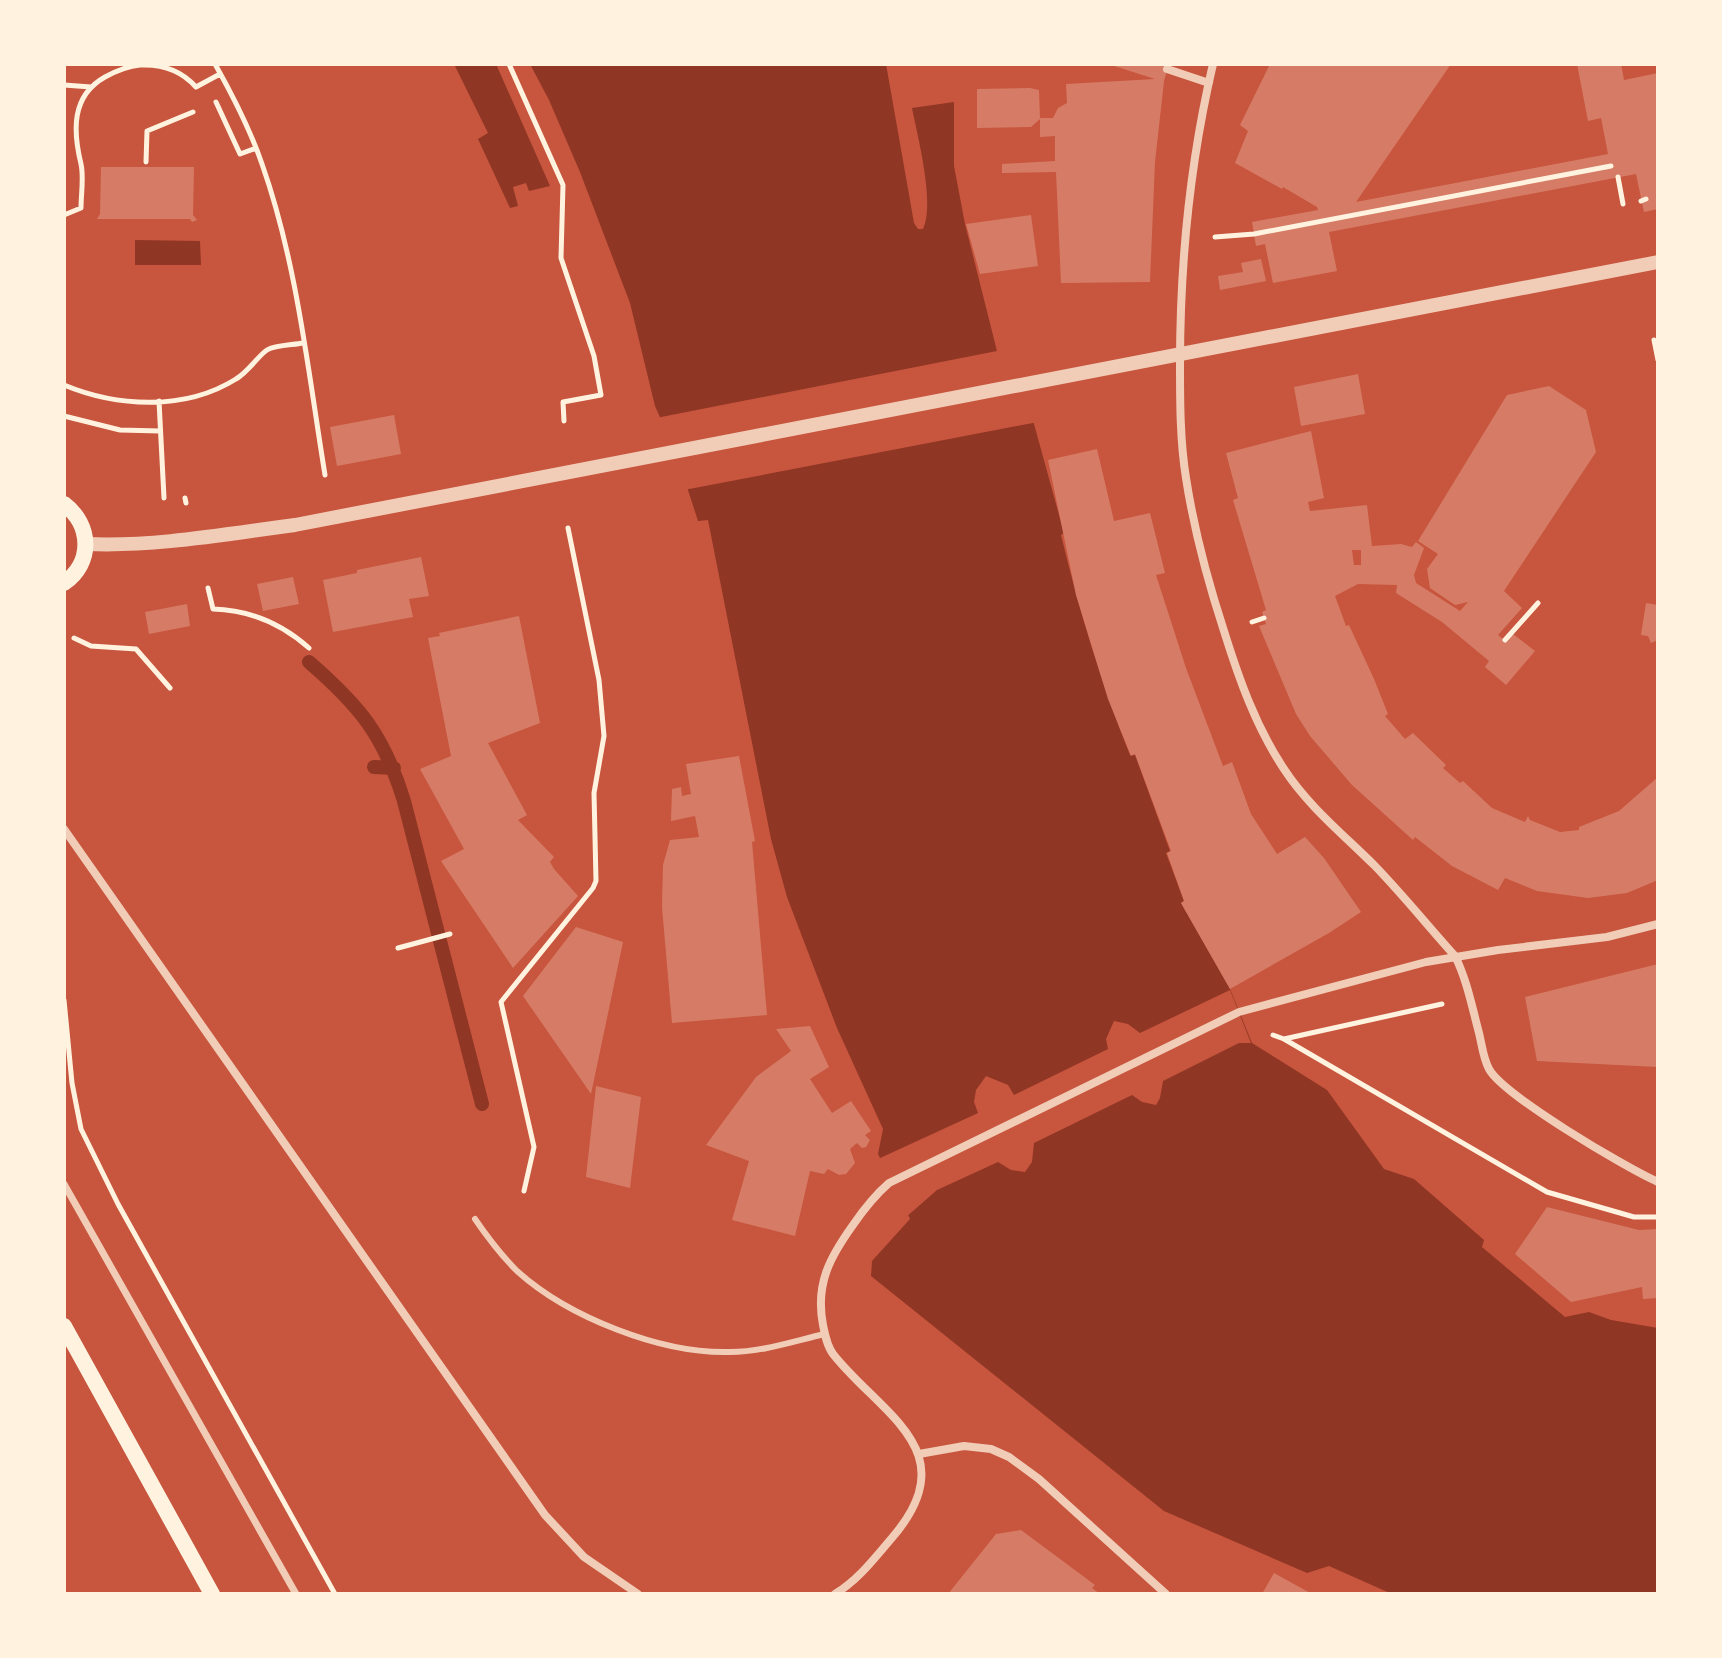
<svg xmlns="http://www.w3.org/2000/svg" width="1722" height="1658" font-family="'Archivo Narrow',sans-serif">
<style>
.water{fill:#8f3625}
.pier{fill:#c8553d}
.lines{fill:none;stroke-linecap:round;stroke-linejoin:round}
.stream{stroke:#8f3625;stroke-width:14}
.building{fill:#d67c66;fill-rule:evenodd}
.path{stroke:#fff3e0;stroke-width:5}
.service{stroke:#f1ccb7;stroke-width:6}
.pedestrian{stroke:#f1ccb7;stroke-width:7}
.minor{stroke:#f1ccb7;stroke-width:8}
.tertiary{stroke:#f1ccb7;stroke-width:14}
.secondary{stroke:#fff3e0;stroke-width:16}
</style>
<rect width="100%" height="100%" fill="#c8553d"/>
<path class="water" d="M 454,64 L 496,64 L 550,186 L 529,191 L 526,183 L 513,187 L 518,206 L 510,208 L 478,139 L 488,133 Z
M 530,64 L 886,64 L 914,223 L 918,229 L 923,229 C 935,203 918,138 912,108 L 954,102 L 954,166 L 965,224 L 1006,387 L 1023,384 L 1064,533 L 1061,535 C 1079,610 1101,683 1130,755 L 1135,755 L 1170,851 L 1166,853 L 1184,901 L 1181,903 L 1230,989 L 1252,1043 L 1327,1090 L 1384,1169 L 1414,1179 L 1484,1240 L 1482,1247 L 1565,1317 L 1589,1312 L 1611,1320 L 1658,1328 L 1658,1594 L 1392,1594 L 1329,1566 L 1307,1573 L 1164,1511 L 871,1276 L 872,1261 L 910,1219 L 878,1154 L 883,1129 L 837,1028 L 787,897 L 771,839 L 708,520 L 698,521 L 677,456 L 655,406 L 630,303 L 580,172 L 549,100 Z
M 135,240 L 200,241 L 201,265 L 135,265 Z"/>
<path class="pier" d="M 1002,350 L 1010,383 L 1026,382 L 1038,422 L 684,490 L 674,457 L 656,418 Z
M 1230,990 L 1251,1043 L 1239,1043 L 1163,1081 L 1160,1098 L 1156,1105 L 1142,1102 L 1132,1095 L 1034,1143 L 1032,1162 L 1025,1172 L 1011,1170 L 998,1162 L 937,1190 L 905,1218 L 878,1159 L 978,1113 L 974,1102 L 976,1090 L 986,1076 L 1008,1085 L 1014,1095 L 1108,1049 L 1106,1039 L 1114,1021 L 1128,1024 L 1140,1033 Z"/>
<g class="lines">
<path class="stream" d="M 309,662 C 361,707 384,736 404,801 L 482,1104
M 374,767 L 394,768"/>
</g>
<path class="building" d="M 1108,64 L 1169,64 L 1164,81 L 1155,162 L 1150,282 L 1061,283 L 1056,172 L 1002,173 L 1002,164 L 1055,161 L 1055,136 L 1040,137 L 1040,118 L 1053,118 L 1058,108 L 1067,103 L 1066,84 L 1155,79 Z
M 1270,64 L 1451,64 L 1356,202 L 1608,154 L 1601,118 L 1588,121 L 1577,64 L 1621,64 L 1624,80 L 1658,73 L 1658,209 L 1644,212 L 1636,174 L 1329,232 L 1337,271 L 1273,283 L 1265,244 L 1256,246 L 1252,222 L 1318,210 L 1317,207 L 1283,187 L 1282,189 L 1235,163 L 1248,131 L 1240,125 Z
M 1030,88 L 1039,90 L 1040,119 L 1031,127 L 977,128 L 977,89 Z
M 101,167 L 194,167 L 193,215 L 197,220 L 192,222 L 190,219 L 97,219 L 100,214 Z
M 1031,215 L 1038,266 L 980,274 L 966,224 Z
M 1261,259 L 1266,281 L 1220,290 L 1218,276 L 1243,272 L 1241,263 Z
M 1358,374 L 1365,414 L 1301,426 L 1294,387 Z
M 1549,386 L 1586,410 L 1596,452 L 1504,591 L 1522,608 L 1498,635 L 1507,642 L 1513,634 L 1535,651 L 1506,685 L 1485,667 L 1489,661 L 1442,622 L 1396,593 L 1397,585 L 1358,584 L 1335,596 L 1346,626 L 1349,625 L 1374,679 L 1388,714 L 1385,716 L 1405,739 L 1413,733 L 1446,765 L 1443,768 L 1460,783 L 1463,781 L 1492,808 L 1525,822 L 1528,816 L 1530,820 L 1560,832 L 1579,830 L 1579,827 L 1619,811 L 1658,777 L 1658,880 L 1627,893 L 1588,898 L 1537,891 L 1505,878 L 1498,890 L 1452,866 L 1415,837 L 1413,840 L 1352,785 L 1310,736 L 1296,714 L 1259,626 L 1266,624 L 1262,612 L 1266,610 L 1233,500 L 1238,498 L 1226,453 L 1311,431 L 1324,498 L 1308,502 L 1310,511 L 1367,505 L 1372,546 L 1401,544 L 1412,547 L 1416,542 L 1424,548 L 1414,575 L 1416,583 L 1460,611 L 1468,602 L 1455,605 L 1430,588 L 1427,569 L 1438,554 L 1418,541 L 1507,395 ZM 1352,550 L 1361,550 L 1361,565 L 1354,565 Z
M 394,415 L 401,454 L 337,466 L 330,427 Z
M 1097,449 L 1114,521 L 1150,513 L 1165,573 L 1156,575 L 1186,668 L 1223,766 L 1232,762 L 1251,814 L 1277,854 L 1305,837 L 1324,858 L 1361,912 L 1329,933 L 1230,989 L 1181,903 L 1184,901 L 1167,853 L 1171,851 L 1135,754 L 1131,756 L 1108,699 L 1076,595 L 1048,460 Z
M 421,557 L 429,596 L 409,599 L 413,617 L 333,632 L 323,580 L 357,573 L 357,570 Z
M 293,577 L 299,604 L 263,611 L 257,584 Z
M 1646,603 L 1658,605 L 1658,640 L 1651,643 L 1648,636 L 1641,635 Z
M 187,604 L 190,626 L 149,634 L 145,612 Z
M 519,616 L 540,723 L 488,743 L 527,815 L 518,820 L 554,857 L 550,862 L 554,869 L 578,896 L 513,968 L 441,861 L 464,849 L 420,769 L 451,756 L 428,638 L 440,636 L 439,633 Z
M 739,756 L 755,841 L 752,842 L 767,1015 L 672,1023 L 662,907 L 663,865 L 670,840 L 699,837 L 695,816 L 671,821 L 672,789 L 681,787 L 682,796 L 691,794 L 686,764 Z
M 576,927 L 623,942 L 591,1094 L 523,996 Z
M 1658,964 L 1658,1067 L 1537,1061 L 1525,997 Z
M 810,1026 L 829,1067 L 810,1079 L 832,1113 L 851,1101 L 871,1131 L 865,1135 L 870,1140 L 866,1147 L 862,1148 L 857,1143 L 850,1149 L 855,1163 L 846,1174 L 839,1175 L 828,1169 L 824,1174 L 810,1171 L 795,1236 L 732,1220 L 749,1161 L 706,1145 L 756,1077 L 791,1051 L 776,1029 Z
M 596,1086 L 641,1097 L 630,1188 L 586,1177 Z
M 1547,1207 L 1639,1230 L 1658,1229 L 1658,1298 L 1643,1299 L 1642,1287 L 1571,1302 L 1515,1254 Z
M 1021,1530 L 1095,1585 L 1092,1588 L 1100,1594 L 948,1594 L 996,1534 Z
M 1274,1573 L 1312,1594 L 1262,1594 Z"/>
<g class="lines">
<path class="path" d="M 215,64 C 233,96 250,129 262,164 C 297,263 308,371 325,475
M 509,64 L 563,185 L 561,258 L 594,356 L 601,395 L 563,402 L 564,421
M 64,85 L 91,87
M 216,102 L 240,154 L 256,148
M 146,162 L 147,131 L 193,112
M 1618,177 L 1623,204
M 1641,201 L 1646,199
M 64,215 L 81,208 C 81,194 84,177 81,164 C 73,131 71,96 105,77 C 116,71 129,66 140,65 C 162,64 182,71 196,87 L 220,74
M 1215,237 L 1254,234 L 1611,166
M 1654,340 L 1658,360
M 64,385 C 117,407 185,411 236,379 C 248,372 259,355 267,350 C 275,345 293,345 303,343
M 159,401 L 164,498
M 64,416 L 120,430 L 160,431
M 185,498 L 186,503
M 208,588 L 213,609 C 249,610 282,624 309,648
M 1252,622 L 1264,618
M 74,638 L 91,646 L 136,649 L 170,688
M 1505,640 L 1538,603
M 398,948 L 450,934
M 64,1000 L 72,1083 L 81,1129 L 118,1204 L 335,1594
M 1273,1035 L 1284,1039 L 1547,1192 L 1634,1217 L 1658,1217
M 1284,1039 L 1442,1004
M 524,1191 L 534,1147 L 501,1002 L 593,888 L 596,881 L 594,793 L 604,736 L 599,680 L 568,528"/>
<path class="service" d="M 475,1219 C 488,1238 501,1255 517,1271 C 568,1317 661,1354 730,1352 C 762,1352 794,1341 825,1334"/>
<path class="pedestrian" d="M 64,1184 L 296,1594"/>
<path class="minor" d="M 1213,64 C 1190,162 1180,264 1180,364 C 1180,402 1180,441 1186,478 C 1194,530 1208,582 1224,631 C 1239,679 1256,727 1284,769 C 1308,806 1344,835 1375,866 C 1403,895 1428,926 1455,956 C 1467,980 1472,1007 1479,1033 C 1482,1045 1483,1058 1489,1069 C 1503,1095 1626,1168 1658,1182
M 1167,69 L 1209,83
M 64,829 L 545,1515 L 584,1557 L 638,1594
M 919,1454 L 964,1446 L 991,1449 L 1009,1457 L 1039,1479 L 1166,1594
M 835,1594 C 858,1580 874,1559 891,1539 C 968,1451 881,1415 833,1354 C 827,1346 825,1335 823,1325 C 815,1284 830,1257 853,1225 C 864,1209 874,1196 889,1183 L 1239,1012 L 1426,962 L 1498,950 L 1607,937 L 1658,924"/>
<path class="tertiary" d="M 86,544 C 156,547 226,534 295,525 L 1658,262"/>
<path class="secondary" d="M 64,504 C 92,525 93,563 64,583
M 64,1326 L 212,1594"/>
</g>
<rect width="1722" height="1658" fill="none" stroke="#fff3e0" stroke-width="132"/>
</svg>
